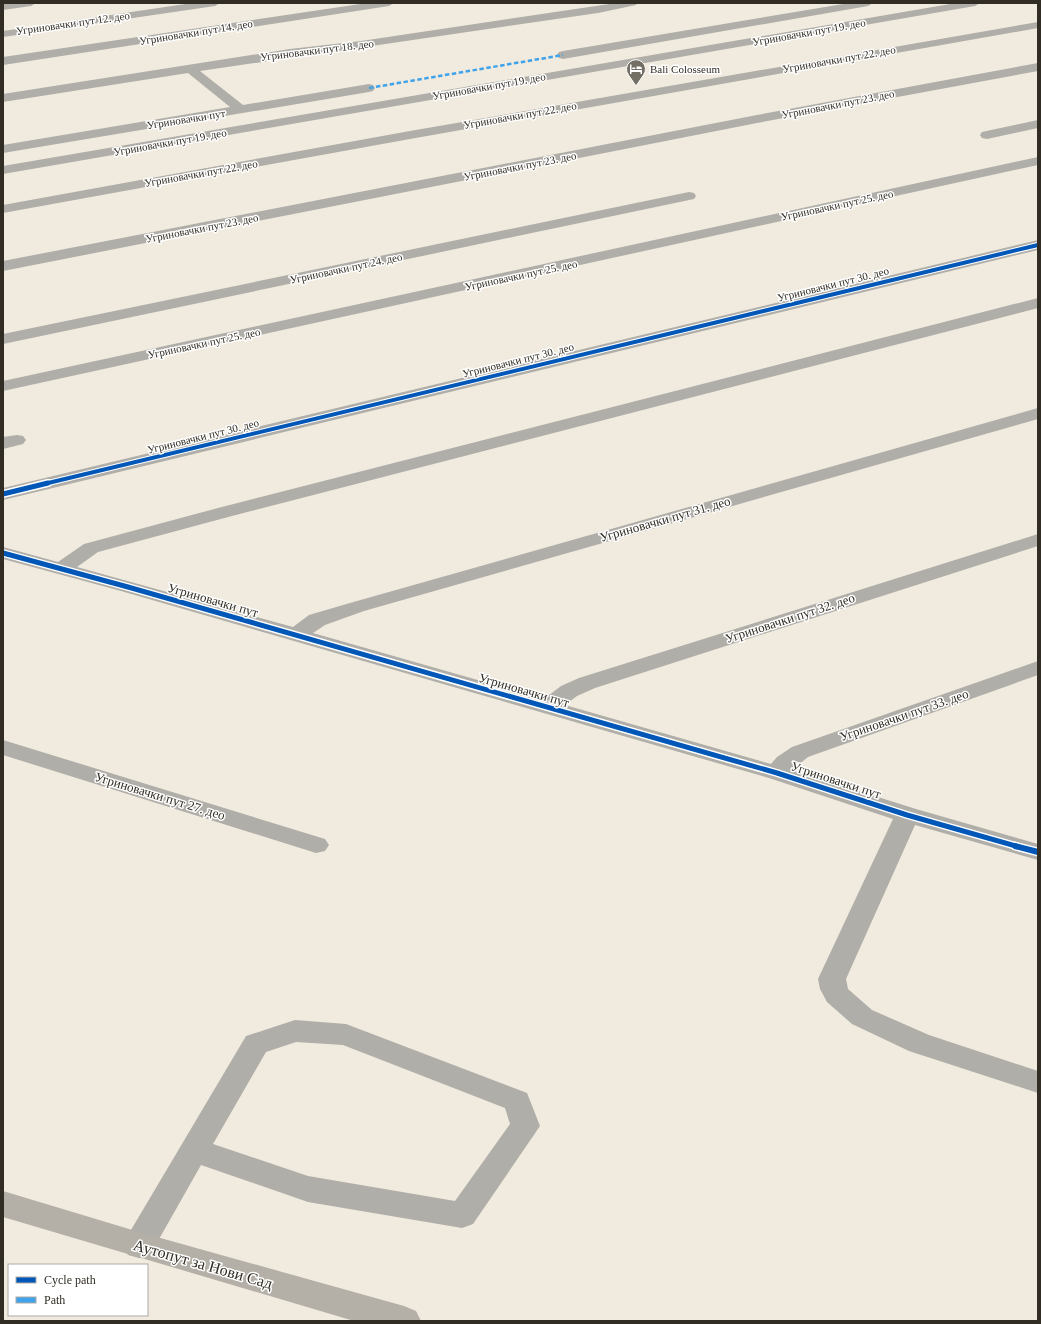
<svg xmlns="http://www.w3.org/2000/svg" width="1041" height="1324" font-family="Georgia,serif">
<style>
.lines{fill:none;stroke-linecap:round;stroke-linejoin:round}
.minor{fill:#b0aea8;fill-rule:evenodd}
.major{fill:#b4b0a8;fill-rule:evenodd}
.quiet{stroke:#3ea3eb;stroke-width:2.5;stroke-dasharray:4.5 2.5;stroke-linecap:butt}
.cycleway-far2-casing{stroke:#fff;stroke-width:6}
.cycleway-far1-casing{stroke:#fff;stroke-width:8}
.cycleway-casing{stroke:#fff;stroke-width:9}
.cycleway-far2{stroke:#0057b8;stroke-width:4}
.cycleway-far1{stroke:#0057b8;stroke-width:5}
.cycleway{stroke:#0057b8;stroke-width:6}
.labels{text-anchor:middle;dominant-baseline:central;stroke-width:3;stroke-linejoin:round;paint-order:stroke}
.far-street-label{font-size:11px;fill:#312d24;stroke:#fff}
.far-poi-label{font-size:11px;fill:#312d24;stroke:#fff;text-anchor:start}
.street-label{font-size:13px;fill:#312d24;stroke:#fff}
.near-street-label{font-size:16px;fill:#312d24;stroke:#fff}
</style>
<rect width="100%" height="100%" fill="#f1eade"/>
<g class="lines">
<path class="minor" d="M 36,3 L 31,6 L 3,10 L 3,4 Z
M 192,3 L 220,3 L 215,6 L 3,37 L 3,31 Z
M 367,3 L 394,3 L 389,6 L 3,65 L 3,57 Z
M 616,3 L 637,3 L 636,5 L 598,13 L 200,71 L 243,105 L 369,84 L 373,85 L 375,88 L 373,91 L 369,92 L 3,153 L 3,145 L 230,107 L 188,73 L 3,102 L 3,94 L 290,49 L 361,41 Z
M 849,3 L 873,3 L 868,6 L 563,59 L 559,58 L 557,55 L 559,52 L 563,51 Z
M 956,3 L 980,3 L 975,6 L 3,174 L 3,166 Z
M 1038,22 L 1038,28 L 410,139 L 3,213 L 3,205 L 410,131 Z
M 1038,63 L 1038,71 L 757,123 L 3,271 L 3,261 L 757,115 Z
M 1038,120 L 1038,128 L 987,139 L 982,138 L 980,135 L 982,132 Z
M 1038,157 L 1038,165 L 3,391 L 3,381 Z
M 689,192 L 694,193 L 696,196 L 694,199 L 3,344 L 3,334 Z
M 1038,240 L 1038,250 L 3,500 L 3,488 Z
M 1038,298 L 1038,308 L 232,516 L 98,552 L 77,567 L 293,627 L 309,615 L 350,603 L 1038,408 L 1038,419 L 364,611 L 325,625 L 313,633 L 544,699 L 561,686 L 579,678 L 1038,534 L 1038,546 L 595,688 L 577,696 L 565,705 L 771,764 L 777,757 L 792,747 L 1038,661 L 1038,675 L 808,757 L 792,770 L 916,809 L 1038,844 L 1038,860 L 915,825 L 846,979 L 848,989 L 872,1010 L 929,1035 L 1038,1071 L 1038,1093 L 909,1051 L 852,1024 L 827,1002 L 820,989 L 818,979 L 893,819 L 769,778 L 121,591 L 3,559 L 3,547 L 58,562 L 84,544 L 218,508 Z
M 17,435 L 23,436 L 26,440 L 23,444 L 3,449 L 3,437 Z
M 3,740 L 325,839 L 329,845 L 325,851 L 316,853 L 3,755 Z
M 295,1020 L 346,1024 L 527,1093 L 540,1126 L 473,1224 L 462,1228 L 308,1202 L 201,1165 L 150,1255 L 139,1258 L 128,1255 L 123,1245 L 128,1235 L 246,1036 ZM 296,1042 L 343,1045 L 505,1108 L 510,1124 L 455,1201 L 308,1176 L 213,1144 L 266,1052 Z"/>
<path class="major" d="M 3,1191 L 139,1232 L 404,1306 L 416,1311 L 421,1321 L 354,1321 L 3,1217 Z"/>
<path class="quiet" d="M 369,88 L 563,55"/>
<g class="cycleway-far2-casing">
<path id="cycleway-far2" d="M 44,484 L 1038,245"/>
</g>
<g class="cycleway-far1-casing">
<path id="cycleway-far1" d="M 3,494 L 48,483
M 3,553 L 128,587 L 777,773 L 907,815 L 1019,847"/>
</g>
<g class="cycleway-casing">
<path id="cycleway" d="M 1015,846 L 1038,852"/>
</g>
<use href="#cycleway-far2" class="cycleway-far2"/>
<use href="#cycleway-far1" class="cycleway-far1"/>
<use href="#cycleway" class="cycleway"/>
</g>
<defs>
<g id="hotel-pin" transform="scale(1)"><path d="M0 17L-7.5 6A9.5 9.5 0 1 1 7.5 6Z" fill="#746f65" stroke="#fff"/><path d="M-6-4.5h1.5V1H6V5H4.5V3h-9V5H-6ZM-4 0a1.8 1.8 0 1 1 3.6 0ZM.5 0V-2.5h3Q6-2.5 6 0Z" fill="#fff"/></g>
</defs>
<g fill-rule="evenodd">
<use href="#hotel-pin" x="636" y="69"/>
</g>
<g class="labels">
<g class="far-street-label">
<text transform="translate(73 23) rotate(-8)">Угриновачки пут 12. део</text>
<text transform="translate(196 32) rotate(-9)">Угриновачки пут 14. део</text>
<text transform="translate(809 32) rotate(-10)">Угриновачки пут 19. део</text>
<text transform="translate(317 50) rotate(-7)">Угриновачки пут 18. део</text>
<text transform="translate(839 59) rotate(-10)">Угриновачки пут 22. део</text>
<text transform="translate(489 86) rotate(-10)">Угриновачки пут 19. део</text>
<text transform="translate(838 104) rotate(-11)">Угриновачки пут 23. део</text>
<text transform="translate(520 115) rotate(-10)">Угриновачки пут 22. део</text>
<text transform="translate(186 119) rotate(-9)">Угриновачки пут</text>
<text transform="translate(170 142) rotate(-10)">Угриновачки пут 19. део</text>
<text transform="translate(520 166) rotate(-11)">Угриновачки пут 23. део</text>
<text transform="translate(201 173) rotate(-10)">Угриновачки пут 22. део</text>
<text transform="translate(837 205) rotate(-12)">Угриновачки пут 25. део</text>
<text transform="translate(202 228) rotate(-11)">Угриновачки пут 23. део</text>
<text transform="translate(346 268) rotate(-12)">Угриновачки пут 24. део</text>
<text transform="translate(521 275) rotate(-12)">Угриновачки пут 25. део</text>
<text transform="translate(833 284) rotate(-14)">Угриновачки пут 30. део</text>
<text transform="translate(204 343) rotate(-12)">Угриновачки пут 25. део</text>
<text transform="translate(518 360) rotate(-14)">Угриновачки пут 30. део</text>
<text transform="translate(203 436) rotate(-14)">Угриновачки пут 30. део</text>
</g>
<g class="far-poi-label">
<text x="650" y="69">Bali Colosseum</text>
</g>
<g class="street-label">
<text transform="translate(665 519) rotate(-16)">Угриновачки пут 31. део</text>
<text transform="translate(213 600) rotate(16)">Угриновачки пут</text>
<text transform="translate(790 618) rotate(-18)">Угриновачки пут 32. део</text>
<text transform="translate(524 690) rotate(16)">Угриновачки пут</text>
<text transform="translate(904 715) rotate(-19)">Угриновачки пут 33. део</text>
<text transform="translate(836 780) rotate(18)">Угриновачки пут</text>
<text transform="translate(160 796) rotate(17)">Угриновачки пут 27. део</text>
</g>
<g class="near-street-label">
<text transform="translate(203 1264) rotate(16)">Аутопут за Нови Сад</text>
</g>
</g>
<rect width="1041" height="1324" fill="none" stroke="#312d24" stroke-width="8"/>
<rect x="8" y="1264" width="140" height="52" fill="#ffffff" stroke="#adaba7"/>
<rect x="16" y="1277" width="20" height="6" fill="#0057b8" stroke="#adaba7"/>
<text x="44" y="1284" font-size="12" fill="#312d24">Cycle path</text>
<rect x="16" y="1297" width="20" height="6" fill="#3ea3eb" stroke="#adaba7"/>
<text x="44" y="1304" font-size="12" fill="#312d24">Path</text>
</svg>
